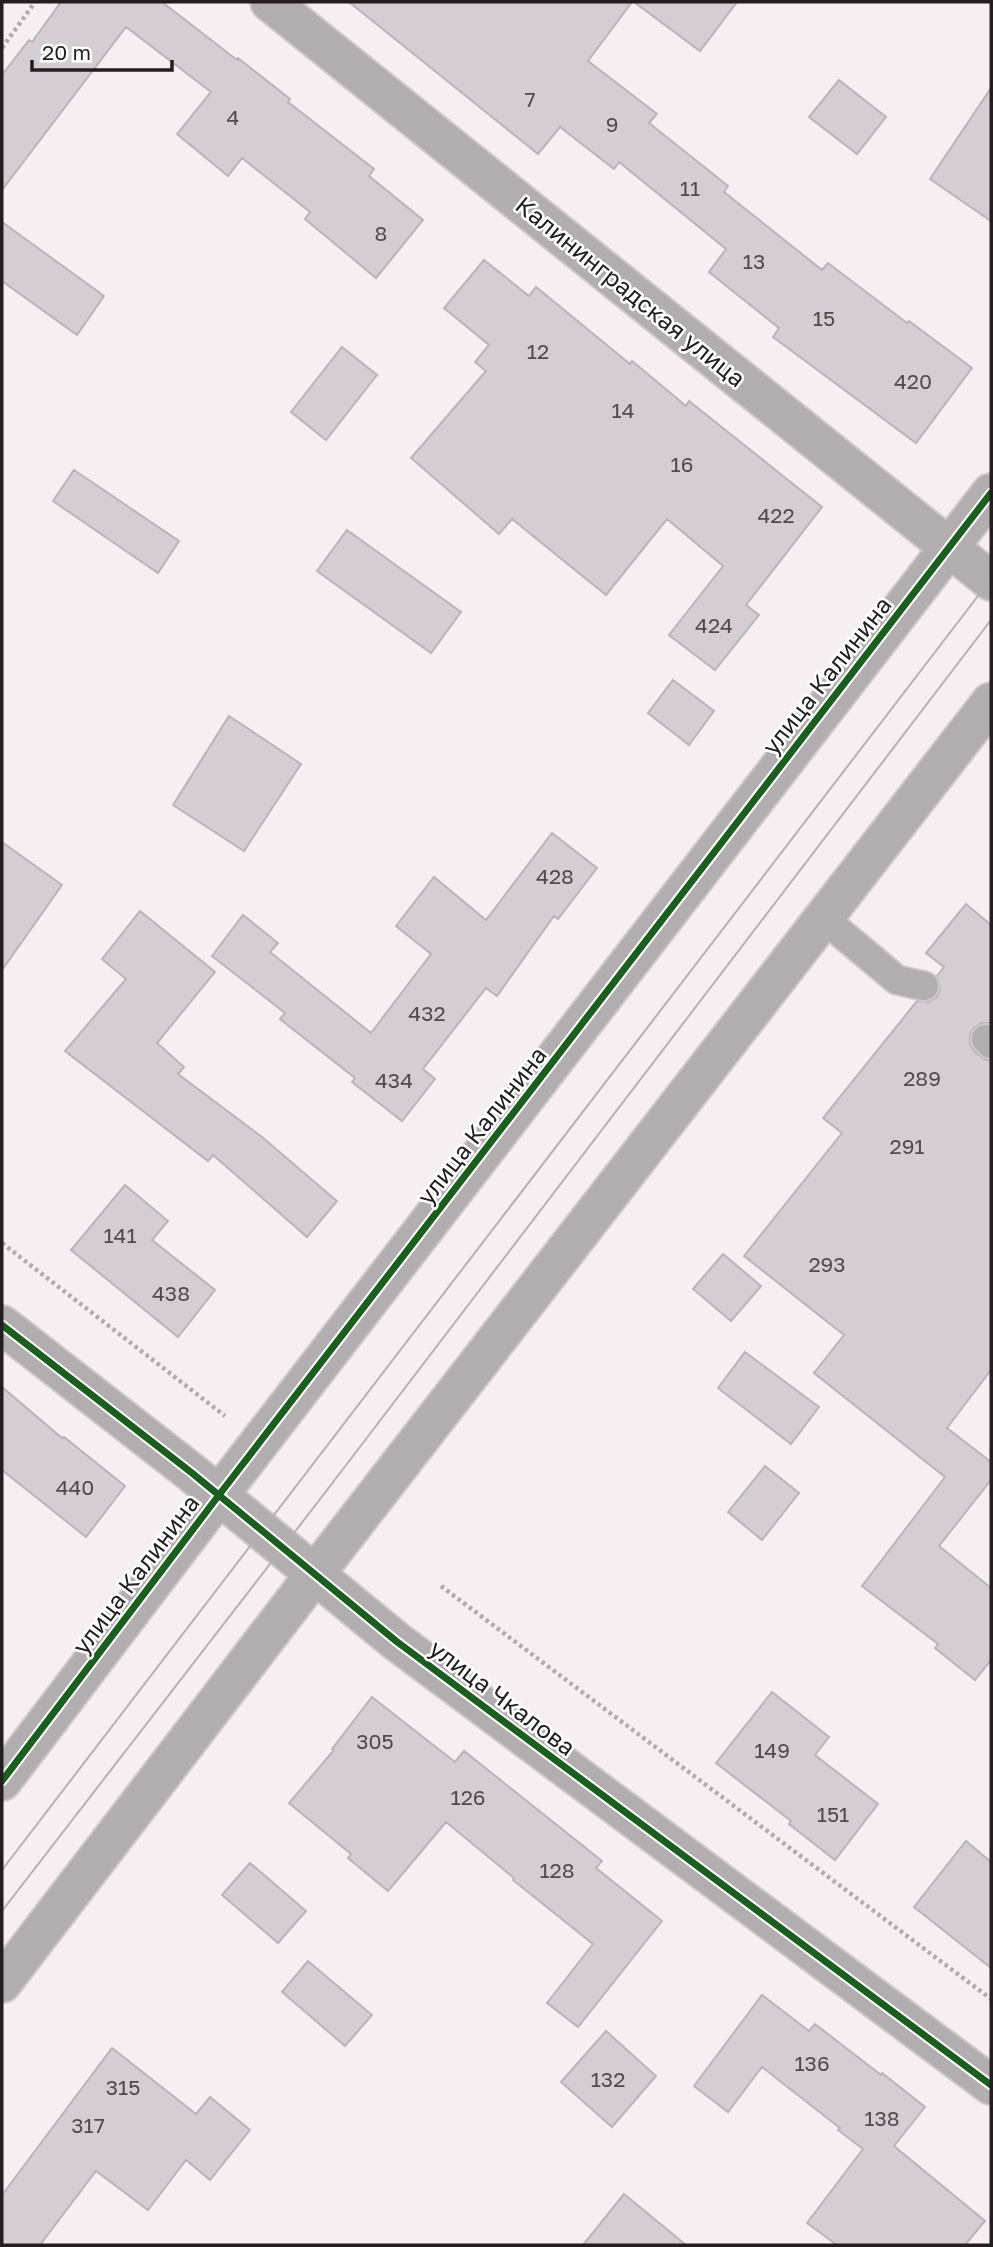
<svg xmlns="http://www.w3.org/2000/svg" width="993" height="2247" font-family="'Golos Text',sans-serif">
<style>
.building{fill:#d4ced2;stroke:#bab4b8;stroke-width:2}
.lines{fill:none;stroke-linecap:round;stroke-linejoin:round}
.lane-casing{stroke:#d0c9cc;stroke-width:32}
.street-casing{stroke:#d0c9cc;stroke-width:42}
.secondary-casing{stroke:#d0c9cc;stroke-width:42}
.path{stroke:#b0acad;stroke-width:4.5;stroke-dasharray:3.5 3.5;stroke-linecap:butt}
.lane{stroke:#b2adaf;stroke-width:28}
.street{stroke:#b2adaf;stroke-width:38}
.secondary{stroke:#b2adae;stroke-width:38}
.tram{stroke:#b5b0b1;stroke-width:2}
.cycleway-casing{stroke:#fff;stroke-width:11}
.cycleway{stroke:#1b5e20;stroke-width:7}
.labels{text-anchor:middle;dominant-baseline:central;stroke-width:5;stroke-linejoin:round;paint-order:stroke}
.number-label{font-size:21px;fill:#504a4c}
.street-label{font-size:24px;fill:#241e20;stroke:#fff}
</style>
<rect width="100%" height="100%" fill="#f7eef2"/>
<path class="building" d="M 61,2 L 162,2 L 237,60 L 238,58 L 290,99 L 288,102 L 374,169 L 369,176 L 423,220 L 376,278 L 305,219 L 310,212 L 242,158 L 228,176 L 177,134 L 211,92 L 126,27 L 2,190 L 2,75 L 29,40 L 32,42 Z
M 349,2 L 632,2 L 588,61 L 657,114 L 649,123 L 728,186 L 724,192 L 822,270 L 828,263 L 907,323 L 909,321 L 972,368 L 916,443 L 773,337 L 779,328 L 709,272 L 726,249 L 619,162 L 614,169 L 560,127 L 538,154 Z
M 634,2 L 737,2 L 700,51 Z
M 839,80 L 886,117 L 857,154 L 809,117 Z
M 991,88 L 991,221 L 930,179 Z
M 2,222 L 104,296 L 77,335 L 2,281 Z
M 484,260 L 529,296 L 536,287 L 630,364 L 632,361 L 686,406 L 689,401 L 822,507 L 746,605 L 759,615 L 715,670 L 669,635 L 723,566 L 667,519 L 606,595 L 512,519 L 499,534 L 411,458 L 486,371 L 475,362 L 489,345 L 444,308 Z
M 342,347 L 377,375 L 326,440 L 291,412 Z
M 74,470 L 179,541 L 158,573 L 53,501 Z
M 347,530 L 461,612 L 431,653 L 317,571 Z
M 673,680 L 714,711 L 689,745 L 648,713 Z
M 229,716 L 301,764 L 244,851 L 173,805 Z
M 552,833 L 597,868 L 558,919 L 554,916 L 497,996 L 486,988 L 423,1069 L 435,1079 L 402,1121 L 352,1082 L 355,1078 L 280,1019 L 285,1013 L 212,956 L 243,915 L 278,943 L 270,952 L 371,1033 L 431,954 L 396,926 L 434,877 L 486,920 Z
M 2,842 L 62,885 L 2,970 Z
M 966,904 L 991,925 L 991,1023 L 981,1023 L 974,1028 L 970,1035 L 970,1044 L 974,1051 L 986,1060 L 991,1060 L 991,1370 L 947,1428 L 991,1462 L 991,1480 L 939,1546 L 991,1588 L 991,1660 L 975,1680 L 935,1648 L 938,1644 L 862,1586 L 945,1477 L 814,1373 L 844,1335 L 744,1256 L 842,1133 L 823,1118 L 917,1001 L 928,1002 L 937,997 L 940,989 L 937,976 L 944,967 L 926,953 Z
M 140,911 L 215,972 L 157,1043 L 184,1067 L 178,1074 L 262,1137 L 337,1201 L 307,1237 L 213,1155 L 208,1161 L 65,1051 L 126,979 L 102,959 Z
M 125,1185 L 168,1221 L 152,1240 L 215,1290 L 178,1337 L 71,1250 Z
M 723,1254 L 761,1286 L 731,1321 L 693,1289 Z
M 745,1352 L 819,1407 L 791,1444 L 718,1388 Z
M 2,1387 L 62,1438 L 64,1437 L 125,1486 L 86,1537 L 2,1470 Z
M 765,1466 L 799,1493 L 762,1540 L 728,1512 Z
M 772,1692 L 829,1737 L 815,1755 L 878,1804 L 835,1860 L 789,1824 L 791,1821 L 716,1763 Z
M 372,1697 L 455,1762 L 464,1751 L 602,1861 L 596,1868 L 662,1921 L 578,2027 L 547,2003 L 593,1944 L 513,1880 L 514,1878 L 446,1822 L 388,1891 L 348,1858 L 351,1854 L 289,1803 L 334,1750 L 332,1749 Z
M 966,1841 L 991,1862 L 991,1968 L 914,1907 Z
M 250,1863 L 306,1911 L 278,1943 L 222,1895 Z
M 308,1961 L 372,2015 L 345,2046 L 282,1992 Z
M 762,1995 L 809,2031 L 815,2024 L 881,2075 L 882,2073 L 925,2107 L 894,2146 L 985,2221 L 965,2245 L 837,2245 L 807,2223 L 863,2149 L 838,2130 L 840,2128 L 762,2067 L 728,2112 L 694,2086 Z
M 606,2031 L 656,2076 L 612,2127 L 561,2082 Z
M 112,2048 L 196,2114 L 210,2097 L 250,2130 L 210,2180 L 186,2160 L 148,2210 L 96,2171 L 40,2245 L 2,2245 L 2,2195 Z
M 624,2194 L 686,2245 L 583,2245 Z"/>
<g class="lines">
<g class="lane-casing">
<path id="lane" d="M 823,918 L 897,980 L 924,986
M 986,1039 L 991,1044"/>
</g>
<g class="street-casing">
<path id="street" d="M 270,2 L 991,581"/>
</g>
<g class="secondary-casing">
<path id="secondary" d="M 2,1325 L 192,1473 L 396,1641 L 991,2085
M 2,1781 L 219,1495 L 991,493
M 2,1983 L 315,1574 L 991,702"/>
</g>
<path class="path" d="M 2,48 L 35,2
M 2,1243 L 225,1416
M 441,1586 L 991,1999"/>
<use href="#lane" class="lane"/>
<use href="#street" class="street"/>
<use href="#secondary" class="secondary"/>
<path class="tram" d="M 2,1870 L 991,579
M 2,1911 L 324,1494 L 991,620"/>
<g class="cycleway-casing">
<path id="cycleway" d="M 2,1325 L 192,1473 L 396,1641 L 991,2085
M 2,1781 L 219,1495 L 991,493"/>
</g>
<use href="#cycleway" class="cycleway"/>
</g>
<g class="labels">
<g class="number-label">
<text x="530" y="99">7</text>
<text x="233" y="117">4</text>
<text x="612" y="124">9</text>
<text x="690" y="188">11</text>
<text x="381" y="233">8</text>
<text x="754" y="261">13</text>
<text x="824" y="318">15</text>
<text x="538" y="351">12</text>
<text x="913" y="381">420</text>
<text x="623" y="410">14</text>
<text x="682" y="464">16</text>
<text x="776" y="515">422</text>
<text x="714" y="625">424</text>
<text x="555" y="876">428</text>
<text x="427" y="1013">432</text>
<text x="922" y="1078">289</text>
<text x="394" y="1080">434</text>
<text x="907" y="1146">291</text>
<text x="120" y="1235">141</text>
<text x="827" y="1264">293</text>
<text x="171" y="1293">438</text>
<text x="75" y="1487">440</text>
<text x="375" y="1741">305</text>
<text x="772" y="1750">149</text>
<text x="468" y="1797">126</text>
<text x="833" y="1814">151</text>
<text x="557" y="1870">128</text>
<text x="812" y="2063">136</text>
<text x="608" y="2079">132</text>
<text x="123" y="2087">315</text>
<text x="882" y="2118">138</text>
<text x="88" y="2125">317</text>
</g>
<g class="street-label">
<text transform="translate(631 291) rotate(39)">Калининградская улица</text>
<text transform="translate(826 675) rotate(-52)">улица Калинина</text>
<text transform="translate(481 1125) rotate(-52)">улица Калинина</text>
<text transform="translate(135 1574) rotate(-53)">улица Калинина</text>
<text transform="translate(503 1697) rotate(37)">улица Чкалова</text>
</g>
</g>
<rect width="993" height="2247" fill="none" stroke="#241e20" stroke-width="7"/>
<path d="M32 60v10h140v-10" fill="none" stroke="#241e20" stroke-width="3.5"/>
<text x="42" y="60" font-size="21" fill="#241e20" stroke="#ffffff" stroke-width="5" paint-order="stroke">20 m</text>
</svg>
